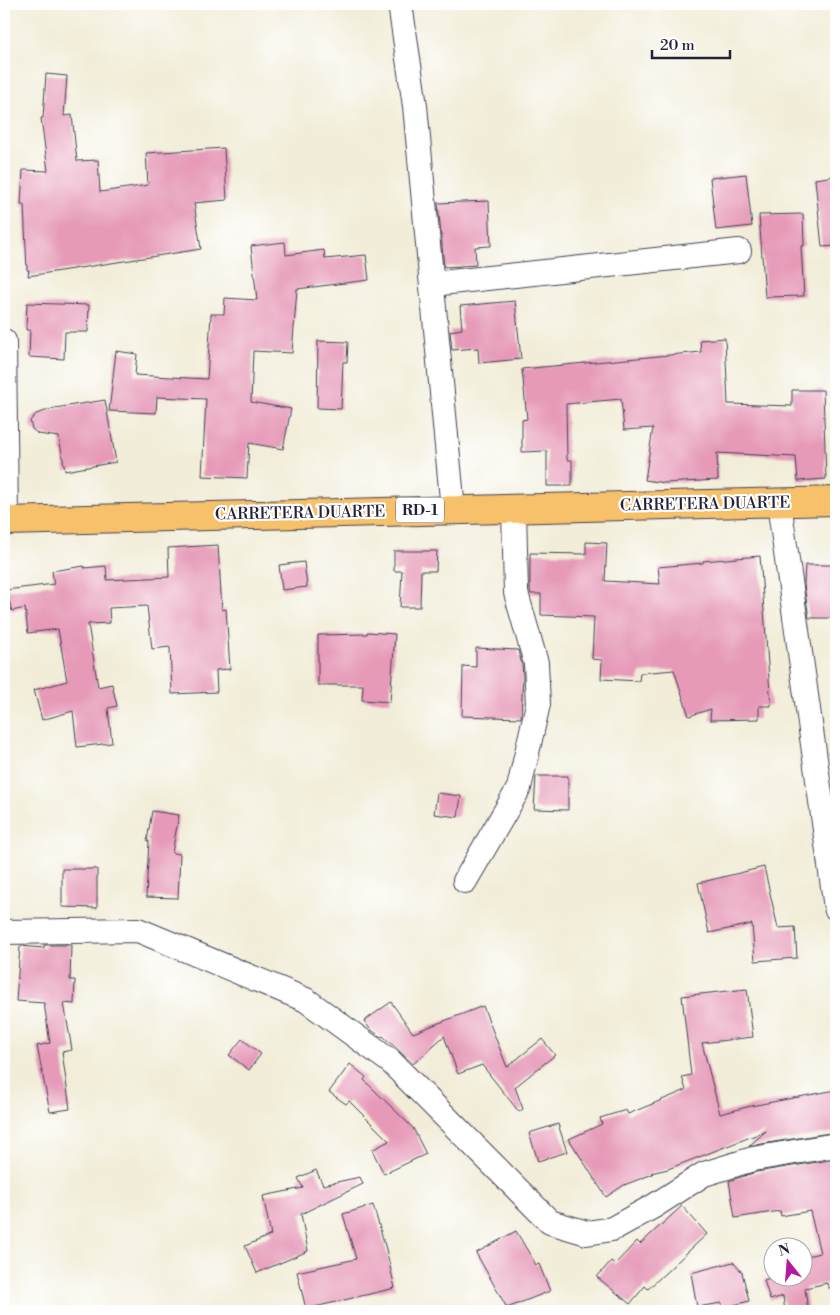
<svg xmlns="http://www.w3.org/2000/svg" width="840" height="1315" font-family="'Libre Bodoni',serif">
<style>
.building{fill:#e69ab8}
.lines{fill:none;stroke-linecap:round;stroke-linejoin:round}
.minor-casing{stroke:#414053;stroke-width:26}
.primary-casing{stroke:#414053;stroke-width:30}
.minor{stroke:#fff;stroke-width:24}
.primary{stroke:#f7c06b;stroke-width:28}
.labels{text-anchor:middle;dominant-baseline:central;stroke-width:4.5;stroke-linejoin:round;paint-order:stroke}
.shield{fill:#fff;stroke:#646476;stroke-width:1}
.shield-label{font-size:15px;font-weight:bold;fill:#22223b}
.street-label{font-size:16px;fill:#22223b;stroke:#fff}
</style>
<rect width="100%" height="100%" fill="#fff"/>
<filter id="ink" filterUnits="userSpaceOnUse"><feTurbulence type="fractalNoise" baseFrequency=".02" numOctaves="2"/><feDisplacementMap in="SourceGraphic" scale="10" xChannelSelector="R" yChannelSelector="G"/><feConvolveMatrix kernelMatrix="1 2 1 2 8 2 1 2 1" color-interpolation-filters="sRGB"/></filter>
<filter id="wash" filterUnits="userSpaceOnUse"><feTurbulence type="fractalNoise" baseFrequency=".0096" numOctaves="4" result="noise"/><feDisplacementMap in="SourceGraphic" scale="20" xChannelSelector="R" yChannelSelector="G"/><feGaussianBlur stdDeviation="1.12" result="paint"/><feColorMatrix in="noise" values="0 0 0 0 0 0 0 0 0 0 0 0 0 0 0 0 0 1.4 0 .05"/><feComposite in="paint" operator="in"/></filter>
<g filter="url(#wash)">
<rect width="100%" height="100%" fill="#f1edd8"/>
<g id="blocks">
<path class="building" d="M 46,74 L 67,76 L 64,116 L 72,115 L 77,161 L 98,160 L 100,192 L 148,185 L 146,153 L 224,148 L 227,200 L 194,203 L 201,249 L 28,276 L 29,270 L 27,270 L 24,205 L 21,205 L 23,170 L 48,171 L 41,118 L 43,118 Z
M 746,174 L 752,226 L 716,230 L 710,178 Z
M 836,176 L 836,246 L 822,247 L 815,179 Z
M 489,201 L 491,246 L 475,247 L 476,265 L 444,267 L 438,203 Z
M 803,214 L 804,246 L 801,246 L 804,296 L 765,297 L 759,215 Z
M 285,242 L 286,255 L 324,250 L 325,259 L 366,255 L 369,280 L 297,289 L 292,353 L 253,351 L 251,402 L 291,409 L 283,449 L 249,443 L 247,478 L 202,476 L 206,399 L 157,397 L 156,413 L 109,411 L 116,351 L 137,354 L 135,375 L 207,379 L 211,314 L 224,314 L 225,298 L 257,300 L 251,246 Z
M 515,301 L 521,359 L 479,363 L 478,348 L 452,350 L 450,331 L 462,329 L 460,306 Z
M 27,303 L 89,305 L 88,332 L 65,332 L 64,359 L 29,357 L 30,330 L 26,330 Z
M 725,338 L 728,404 L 792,406 L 792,390 L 823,390 L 826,479 L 798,481 L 796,457 L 717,453 L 718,480 L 665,483 L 645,480 L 653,428 L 624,430 L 621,399 L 566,404 L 567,460 L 572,460 L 572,486 L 547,486 L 547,451 L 522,452 L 522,420 L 527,419 L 522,369 L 701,352 L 700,340 Z
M 318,341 L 348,342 L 347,362 L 343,362 L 341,409 L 317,408 Z
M 105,400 L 116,462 L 65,471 L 59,437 L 38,434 L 32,429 L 30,421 L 36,414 L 55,408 Z
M 586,542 L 607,543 L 605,581 L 660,584 L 658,567 L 703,563 L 703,561 L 760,556 L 771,706 L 759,706 L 759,719 L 710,720 L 711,709 L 689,716 L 674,670 L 640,673 L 639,681 L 601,679 L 602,660 L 592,659 L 594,617 L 541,615 L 541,594 L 531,594 L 530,591 L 530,553 L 586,554 Z
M 218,545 L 222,610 L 226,609 L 230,669 L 216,670 L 217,692 L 172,694 L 170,647 L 152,649 L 147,606 L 109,608 L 110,623 L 88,624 L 98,687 L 112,684 L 117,706 L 108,708 L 112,743 L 77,747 L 73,711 L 42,720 L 34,690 L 67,681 L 58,629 L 28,633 L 25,608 L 12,611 L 6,590 L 54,584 L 52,571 L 84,566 L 84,568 L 106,566 L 107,580 L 169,577 L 168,548 Z
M 394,551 L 437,551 L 436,571 L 421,571 L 420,607 L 400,607 L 402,571 L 394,571 Z
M 304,562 L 307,587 L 282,590 L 279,565 Z
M 805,565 L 836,565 L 836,618 L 809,618 L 804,585 Z
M 367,632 L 395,634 L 390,702 L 362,700 L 363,685 L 318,685 L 318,635 L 367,634 Z
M 476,648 L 518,650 L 522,665 L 523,675 L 521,718 L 462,716 L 463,666 L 476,667 Z
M 536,776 L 568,776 L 568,810 L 534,809 Z
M 437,793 L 461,796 L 458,817 L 434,814 Z
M 152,811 L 179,815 L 172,853 L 180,854 L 178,898 L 146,897 L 149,841 L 147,841 Z
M 764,867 L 778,928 L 795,927 L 797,958 L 755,961 L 752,924 L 709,933 L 698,883 Z
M 62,869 L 97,869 L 97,908 L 62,907 Z
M 44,945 L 71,945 L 70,980 L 75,980 L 74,1004 L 64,1003 L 72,1050 L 62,1052 L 70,1109 L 50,1112 L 37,1046 L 50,1043 L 44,1003 L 16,1001 L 20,946 L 44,948 Z
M 747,989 L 753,1037 L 702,1043 L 720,1114 L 751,1106 L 836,1090 L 836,1132 L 749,1146 L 766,1131 L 668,1169 L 651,1173 L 653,1174 L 624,1185 L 606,1197 L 569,1139 L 602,1124 L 600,1118 L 626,1110 L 628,1114 L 686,1090 L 682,1077 L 691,1075 L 682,996 Z
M 391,1002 L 413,1033 L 483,1006 L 507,1067 L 542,1039 L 555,1055 L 515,1087 L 523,1109 L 519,1112 L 482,1065 L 458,1074 L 444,1036 L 413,1064 L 383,1036 L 381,1037 L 370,1029 L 364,1021 Z
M 242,1039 L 261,1054 L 249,1070 L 229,1055 Z
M 350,1064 L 366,1077 L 364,1080 L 413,1128 L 426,1154 L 384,1174 L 372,1150 L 389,1141 L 349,1101 L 346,1104 L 329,1092 Z
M 558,1124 L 567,1152 L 538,1161 L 529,1133 Z
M 836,1159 L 836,1287 L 828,1288 L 827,1283 L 805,1288 L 808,1311 L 785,1311 L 783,1296 L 770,1300 L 764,1280 L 772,1277 L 802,1278 L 802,1266 L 809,1264 L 807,1256 L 820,1253 L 810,1211 L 781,1216 L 780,1211 L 735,1218 L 729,1181 L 756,1172 Z
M 316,1170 L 323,1185 L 360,1177 L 363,1184 L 301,1214 L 308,1251 L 257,1273 L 245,1246 L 271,1235 L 263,1196 L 303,1188 L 298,1178 Z
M 373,1205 L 386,1249 L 395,1288 L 306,1309 L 297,1272 L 356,1259 L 343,1214 Z
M 682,1206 L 707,1234 L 648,1289 L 645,1286 L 630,1304 L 597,1277 L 611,1261 L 615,1264 L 637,1241 L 640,1244 Z
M 516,1231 L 536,1265 L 539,1264 L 550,1291 L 507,1308 L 476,1253 Z
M 733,1262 L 742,1272 L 749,1301 L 723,1308 L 722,1303 L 697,1307 L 691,1273 Z"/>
</g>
</g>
<g filter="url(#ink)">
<use href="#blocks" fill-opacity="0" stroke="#414053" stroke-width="1"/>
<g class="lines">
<g class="minor-casing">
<path id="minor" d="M 400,4 L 415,106 L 453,510
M 432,284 L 739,251
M 4,341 L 6,521
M 779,503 L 836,908
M 465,881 L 519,788 L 538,704 L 536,663 L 516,593 L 514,508
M 4,932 L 138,930 L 306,1000 L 391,1062 L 550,1222 L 587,1233 L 612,1229 L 654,1206 L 704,1174 L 753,1159 L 836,1145"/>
</g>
<g class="primary-casing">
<path id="primary" d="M 4,521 L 836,501"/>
</g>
<use href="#minor" class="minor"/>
<use href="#primary" class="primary"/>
</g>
</g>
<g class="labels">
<rect class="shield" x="396" y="497.5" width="48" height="25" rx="4"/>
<g class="shield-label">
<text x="420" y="510">RD-1</text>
</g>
<g class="street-label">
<text transform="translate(705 504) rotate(-1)">CARRETERA DUARTE</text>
<text transform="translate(300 513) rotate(-1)">CARRETERA DUARTE</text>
</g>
</g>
<rect width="840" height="1315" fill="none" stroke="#fff" stroke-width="20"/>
<g transform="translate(788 1262) rotate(343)"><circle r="24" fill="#ffffff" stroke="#a7a7b1"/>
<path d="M0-4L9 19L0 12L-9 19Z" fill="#b5179e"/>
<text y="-8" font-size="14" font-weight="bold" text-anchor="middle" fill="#22223b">N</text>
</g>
<path d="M652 50v8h78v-8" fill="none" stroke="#22223b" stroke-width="2.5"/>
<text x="660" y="50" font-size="15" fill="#22223b" stroke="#ffffff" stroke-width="4" paint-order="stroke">20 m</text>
</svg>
